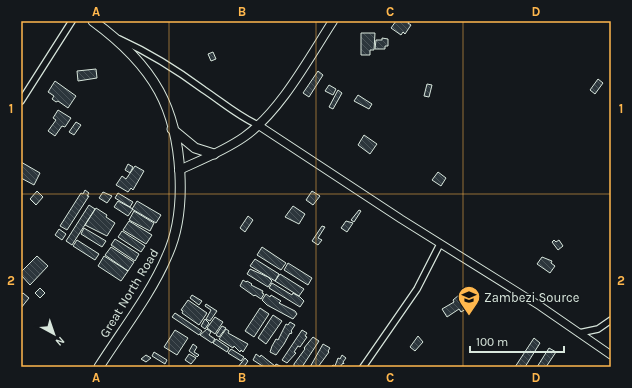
<svg xmlns="http://www.w3.org/2000/svg" width="632" height="388" font-family="Karla,sans-serif">
<style>
.building{fill:url(#building-back-hatch);stroke:#d8e6dc}
.lines{fill:none;stroke-linecap:round;stroke-linejoin:round}
.minor-casing{stroke:#d8e6dc;stroke-width:8}
.tertiary-casing{stroke:#d8e6dc;stroke-width:9}
.secondary-casing{stroke:#d8e6dc;stroke-width:10}
.trunk-casing{stroke:#d8e6dc;stroke-width:11}
.minor{stroke:#14181c;stroke-width:5.5}
.tertiary{stroke:#14181c;stroke-width:7}
.secondary{stroke:#14181c;stroke-width:8}
.trunk{stroke:#14181c;stroke-width:9}
.grid{fill:none;stroke:#ffb74d;stroke-width:1;stroke-opacity:0.55}
.labels{text-anchor:middle;dominant-baseline:central;stroke-width:3;stroke-linejoin:round;paint-order:stroke}
.street-label{font-size:13px;fill:#d8e6dc;stroke:#14181c}
.poi-label{font-size:13px;fill:#d8e6dc;stroke:#14181c;text-anchor:start}
.neatline{fill:none;stroke:#ffb74d;stroke-width:1.5}
.grid-label{font-size:13px;text-anchor:middle;font-weight:bold;fill:#ffb74d}
</style>
<defs>
<pattern id="building-back-hatch" width="6" height="6" patternUnits="userSpaceOnUse"><rect width="6" height="6" fill="#2c363c"/><path d="M-1 5l2 2M0 0l6 6M5-1l2 2" fill="none" stroke="#4a5358"/></pattern>
</defs>
<rect width="100%" height="100%" fill="#14181c"/>
<path class="building" d="M 396,21 L 409,21 L 408,23 L 411,25 L 405,34 L 403,32 L 401,35 L 391,28 Z
M 361,33 L 375,33 L 374,50 L 370,50 L 370,55 L 361,55 Z
M 382,38 L 388,39 L 388,46 L 385,46 L 385,49 L 375,49 L 376,40 L 382,40 Z
M 213,52 L 216,59 L 211,61 L 208,54 Z
M 96,69 L 97,78 L 78,81 L 77,71 Z
M 318,71 L 323,75 L 309,97 L 303,93 Z
M 598,79 L 603,83 L 595,94 L 590,90 Z
M 55,81 L 76,96 L 68,108 L 58,101 L 56,102 L 52,99 L 54,96 L 48,92 Z
M 427,84 L 432,85 L 429,97 L 424,96 Z
M 329,85 L 336,89 L 333,95 L 325,91 Z
M 338,90 L 342,93 L 333,109 L 329,107 Z
M 358,95 L 372,104 L 369,109 L 354,101 Z
M 58,110 L 71,118 L 65,127 L 62,126 L 55,136 L 48,131 L 56,120 L 53,118 Z
M 76,122 L 81,125 L 74,135 L 69,132 Z
M 364,135 L 377,144 L 370,154 L 358,145 Z
M 21,162 L 40,173 L 34,185 L 21,178 Z
M 128,164 L 133,167 L 130,173 L 125,170 Z
M 135,166 L 144,171 L 133,190 L 131,188 L 128,192 L 116,185 L 122,176 L 126,179 Z
M 438,172 L 446,178 L 441,186 L 432,180 Z
M 85,190 L 89,193 L 87,196 L 89,196 L 67,230 L 60,226 L 81,193 L 83,194 Z
M 37,191 L 43,197 L 36,205 L 30,199 Z
M 312,191 L 320,196 L 313,205 L 306,200 Z
M 103,192 L 112,196 L 107,203 L 99,198 Z
M 118,193 L 133,202 L 130,207 L 115,198 Z
M 118,201 L 133,209 L 128,216 L 114,207 Z
M 137,201 L 161,215 L 156,223 L 132,209 Z
M 89,205 L 95,209 L 72,245 L 66,241 Z
M 293,206 L 305,214 L 299,224 L 285,217 Z
M 96,208 L 107,215 L 106,217 L 115,223 L 107,236 L 85,225 Z
M 359,210 L 361,211 L 354,222 L 351,220 Z
M 134,211 L 154,223 L 150,231 L 129,220 Z
M 248,216 L 253,220 L 245,232 L 240,228 Z
M 129,221 L 152,235 L 146,244 L 123,230 Z
M 346,221 L 353,223 L 347,232 L 341,228 Z
M 322,226 L 325,227 L 318,238 L 322,240 L 318,245 L 312,241 Z
M 84,228 L 106,241 L 102,247 L 81,234 Z
M 59,229 L 66,234 L 62,240 L 55,235 Z
M 122,231 L 145,246 L 141,252 L 118,237 Z
M 115,239 L 139,254 L 135,261 L 111,245 Z
M 77,240 L 99,254 L 95,260 L 73,246 Z
M 554,240 L 556,242 L 559,240 L 563,246 L 558,250 L 552,242 Z
M 111,247 L 134,262 L 128,271 L 105,255 Z
M 262,247 L 286,263 L 281,270 L 257,255 Z
M 37,256 L 48,266 L 30,285 L 21,275 L 21,272 Z
M 104,256 L 128,271 L 121,281 L 98,266 Z
M 542,257 L 552,261 L 551,263 L 555,266 L 550,273 L 537,264 Z
M 255,259 L 279,274 L 275,281 L 250,266 Z
M 288,263 L 312,278 L 308,285 L 284,270 Z
M 250,269 L 268,277 L 272,281 L 268,287 L 247,274 Z
M 280,274 L 304,289 L 299,296 L 275,281 Z
M 243,280 L 246,282 L 247,281 L 252,284 L 251,285 L 263,291 L 262,293 L 264,294 L 261,299 L 255,295 L 254,296 L 240,286 Z
M 272,283 L 292,295 L 293,293 L 300,297 L 304,301 L 300,307 L 269,288 Z
M 40,288 L 45,293 L 40,298 L 35,293 Z
M 23,293 L 29,298 L 21,308 L 21,295 Z
M 266,294 L 270,297 L 271,295 L 281,301 L 279,303 L 295,311 L 297,314 L 293,319 L 267,305 L 262,300 Z
M 192,295 L 202,301 L 199,305 L 190,298 Z
M 459,295 L 468,308 L 461,312 L 459,309 L 447,317 L 442,309 L 454,302 L 453,300 Z
M 188,300 L 207,313 L 199,325 L 182,313 L 183,311 L 181,310 Z
M 206,304 L 217,311 L 210,321 L 206,319 L 211,310 L 205,306 Z
M 260,308 L 269,314 L 254,337 L 245,331 Z
M 175,313 L 202,331 L 199,335 L 172,317 Z
M 273,315 L 282,321 L 266,344 L 258,338 Z
M 215,317 L 223,322 L 215,334 L 207,328 Z
M 205,319 L 209,323 L 205,329 L 201,326 Z
M 290,322 L 295,325 L 291,331 L 292,332 L 291,334 L 290,333 L 284,344 L 276,355 L 270,352 L 272,346 L 276,339 L 278,340 L 286,324 L 288,325 Z
M 222,326 L 226,328 L 219,337 L 216,335 Z
M 207,329 L 211,332 L 209,335 L 215,339 L 212,343 L 200,335 Z
M 226,329 L 229,331 L 228,333 L 248,344 L 243,352 L 241,350 L 240,352 L 234,346 L 233,348 L 219,339 Z
M 175,330 L 188,338 L 177,355 L 164,347 Z
M 302,330 L 307,333 L 305,336 L 307,337 L 300,347 L 298,346 L 294,352 L 296,353 L 287,363 L 282,360 Z
M 418,336 L 423,342 L 415,351 L 410,347 Z
M 313,337 L 319,341 L 302,367 L 294,367 L 294,364 L 305,349 L 304,348 Z
M 534,338 L 540,343 L 525,367 L 515,367 Z
M 216,339 L 229,348 L 227,352 L 213,343 Z
M 193,344 L 197,347 L 194,352 L 199,355 L 197,357 L 189,351 Z
M 323,344 L 330,348 L 328,351 L 329,352 L 318,367 L 310,367 Z
M 549,348 L 556,352 L 546,367 L 537,367 Z
M 231,349 L 244,357 L 241,361 L 228,353 Z
M 154,352 L 167,360 L 165,364 L 152,356 Z
M 189,354 L 196,358 L 191,364 L 185,360 Z
M 256,354 L 260,357 L 261,355 L 275,366 L 276,364 L 282,367 L 264,367 L 253,360 Z
M 146,355 L 151,358 L 146,362 L 141,359 Z
M 342,355 L 346,358 L 343,362 L 344,364 L 343,363 L 340,367 L 331,367 L 333,365 L 335,366 L 338,358 L 340,359 Z
M 245,358 L 248,361 L 244,367 L 238,367 Z"/>
<g class="lines">
<g class="minor-casing">
<path id="minor" d="M 119,39 C 150,53 177,70 204,90 C 222,102 238,116 258,125
M 21,101 L 72,21
M 579,333 L 598,329 L 611,320
M 363,367 L 417,289 L 440,244"/>
</g>
<g class="tertiary-casing">
<path id="tertiary" d="M 258,125 L 401,219 L 540,306 L 611,355"/>
</g>
<g class="secondary-casing">
<path id="secondary" d="M 179,170 C 201,160 224,151 244,137 C 280,112 309,58 333,21"/>
</g>
<g class="trunk-casing">
<path id="trunk" d="M 93,21 C 119,40 143,62 159,91 C 183,135 188,211 167,256 C 151,294 121,332 99,367
M 172,129 L 195,148 L 214,154"/>
</g>
<use href="#minor" class="minor"/>
<use href="#tertiary" class="tertiary"/>
<use href="#secondary" class="secondary"/>
<use href="#trunk" class="trunk"/>
</g>
<path class="grid" d="M 169,21 L 169,367M 316,21 L 316,367M 463,21 L 463,367M 21,194 L 611,194"/>
<defs>
<g id="school-pin" transform="scale(1.15)"><path d="M0 17L-7.5 6A9.5 9.5 0 1 1 7.5 6Z" fill="#ffb74d" stroke="#14181c"/><path d="M0-5L7-2L0 1L-7-2ZM-4 1L0 2.5L4 1V4Q0 6-4 4Z" fill="#111"/></g>
</defs>
<g fill-rule="evenodd">
<use href="#school-pin" x="469" y="297"/>
</g>
<g class="labels">
<g class="street-label">
<text transform="translate(129 293) rotate(-59)">Great North Road</text>
</g>
<g class="poi-label">
<text x="484" y="297">Zambezi Source</text>
</g>
</g>
<rect width="632" height="388" fill="none" stroke="#14181c" stroke-width="44"/>
<g transform="translate(54 334) rotate(140)" stroke="#14181c" stroke-width="3" paint-order="stroke">
<path d="M0-3L7 15L0 10L-7 15Z" fill="#d8e6dc"/>
<text y="-6" font-size="11" font-weight="bold" text-anchor="middle" fill="#d8e6dc">N</text>
</g>
<path d="M470 346v6h94v-6" fill="none" stroke="#d8e6dc" stroke-width="2"/>
<text x="476" y="346" font-size="12" fill="#d8e6dc" stroke="#14181c" stroke-width="3" paint-order="stroke">100 m</text>
<rect x="22" y="22" width="588" height="344" class="neatline"/>
<g class="grid-label">
<text x="96" y="16">A</text>
<text x="242" y="16">B</text>
<text x="390" y="16">C</text>
<text x="536" y="16">D</text>
<text x="11" y="113">1</text>
<text x="621" y="113">1</text>
<text x="11" y="285">2</text>
<text x="621" y="285">2</text>
<text x="96" y="382">A</text>
<text x="242" y="382">B</text>
<text x="390" y="382">C</text>
<text x="536" y="382">D</text>
</g>
</svg>
